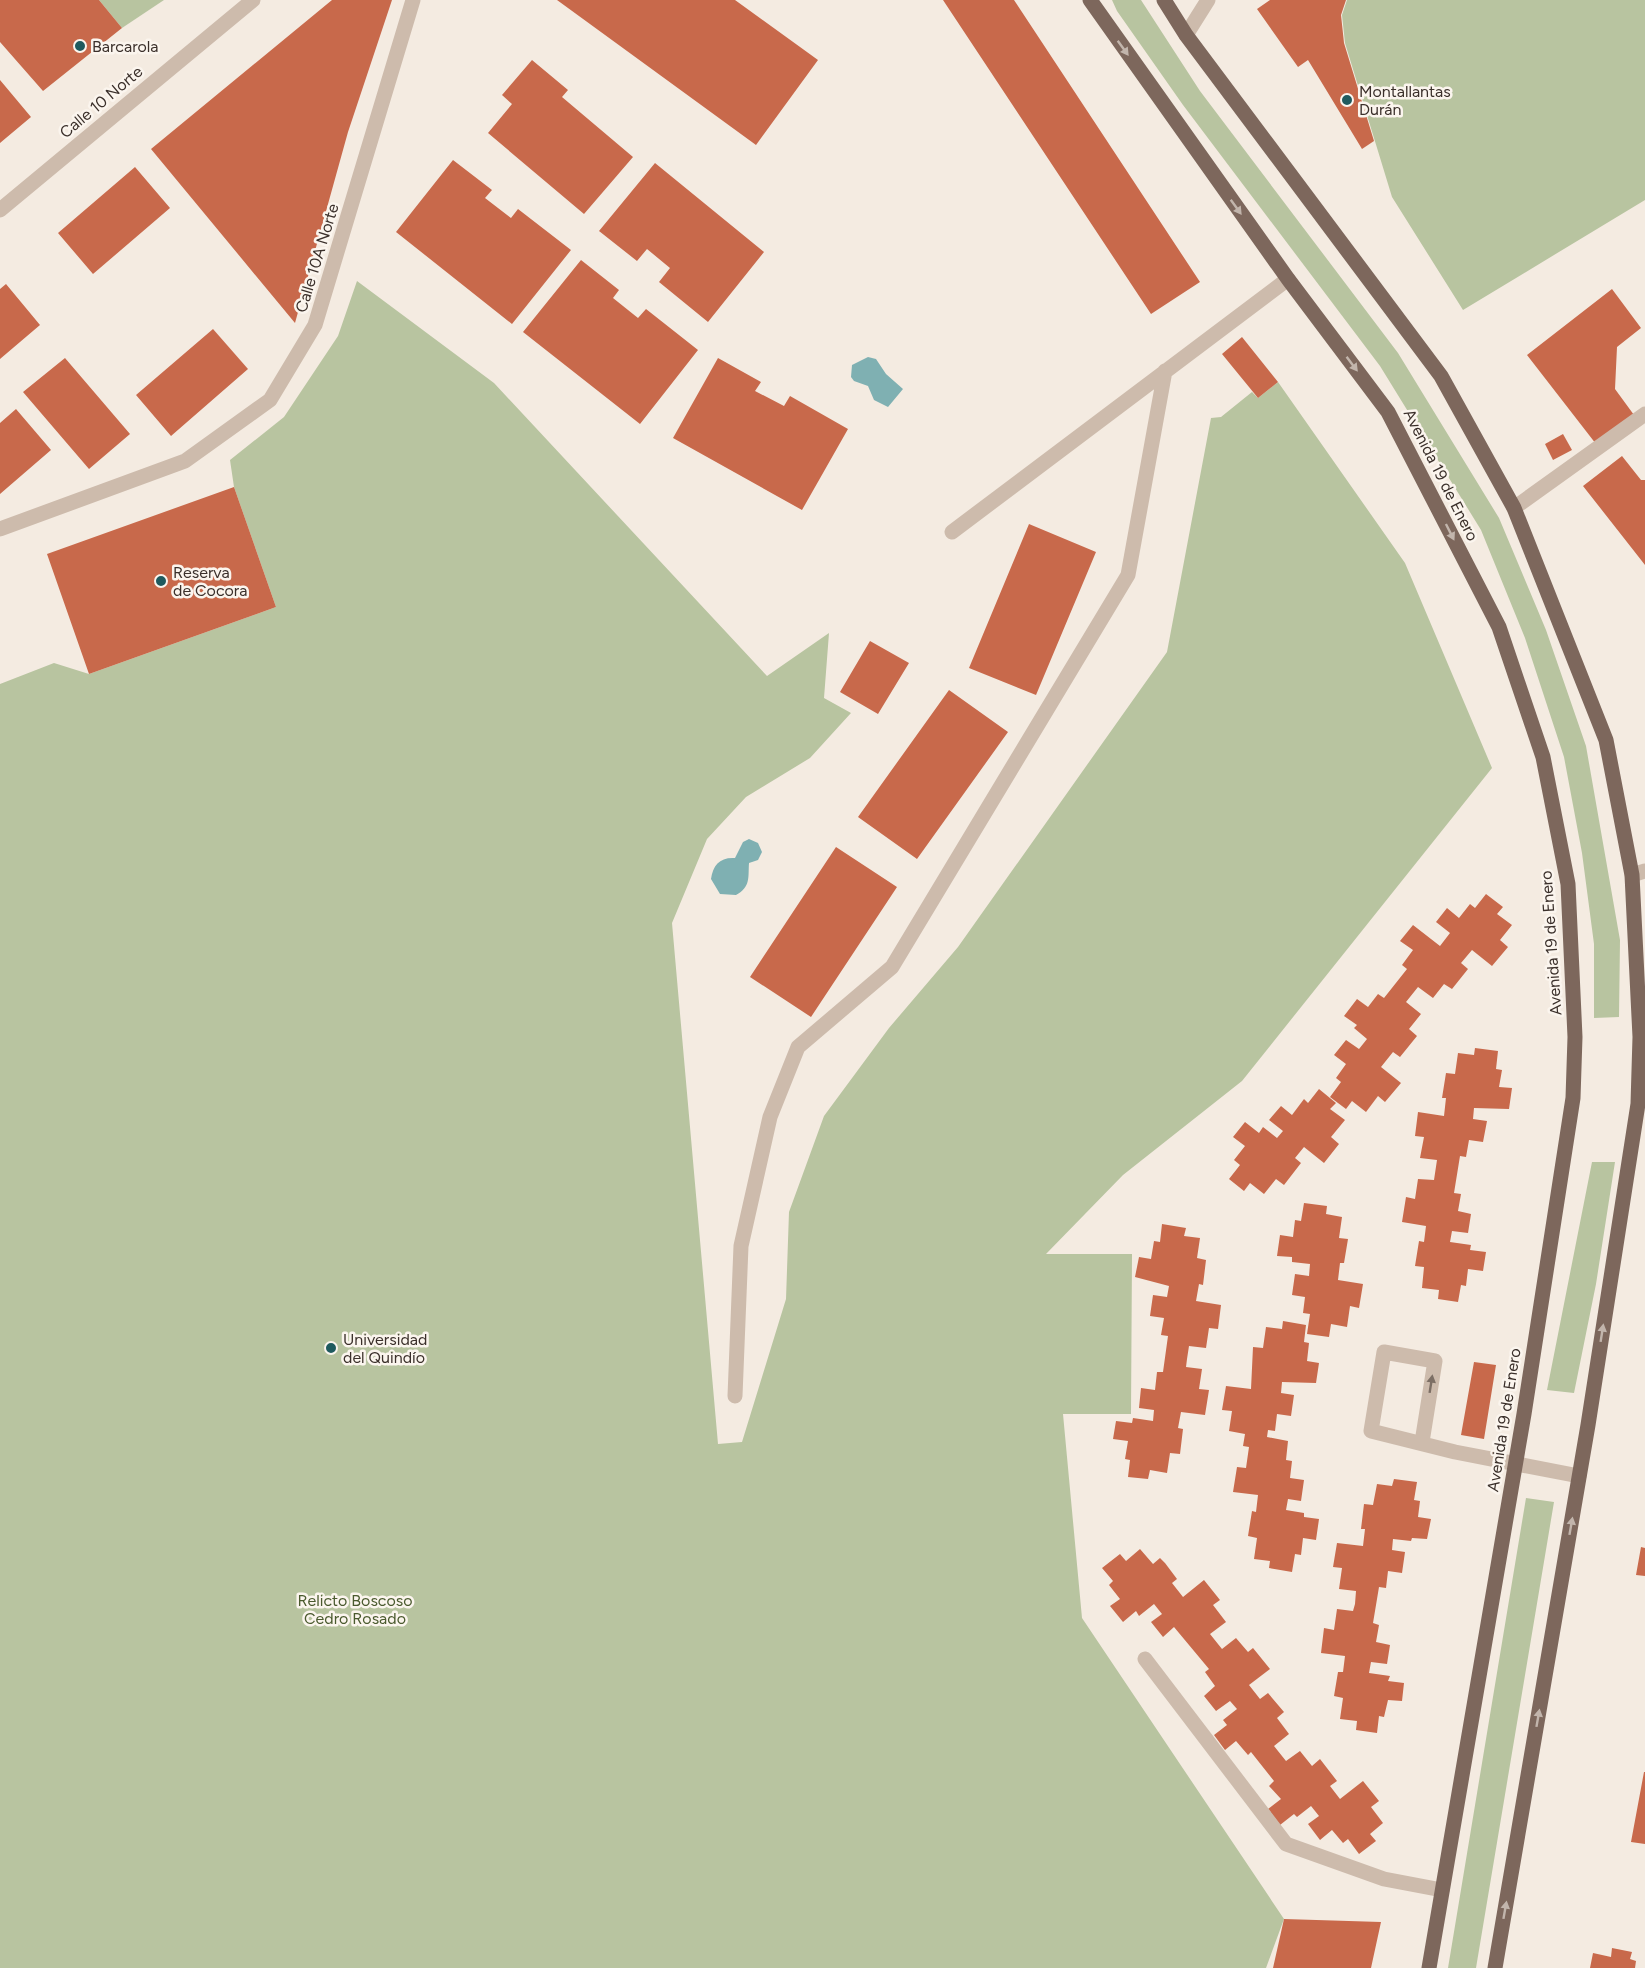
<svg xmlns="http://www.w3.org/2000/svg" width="1645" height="1968" font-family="Figtree,sans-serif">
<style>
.green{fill:#b8c4a0}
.water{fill:#7fb0b2}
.building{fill:#c8694b}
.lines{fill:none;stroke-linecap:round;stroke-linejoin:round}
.minor{stroke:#cdbbac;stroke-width:15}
.major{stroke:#7d675c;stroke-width:15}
.oneway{fill:#c2b5ac}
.oneway2{fill:#7d6f65}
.poi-dot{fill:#1f5a5e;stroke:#fbf5ee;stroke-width:2}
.labels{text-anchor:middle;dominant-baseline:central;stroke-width:5;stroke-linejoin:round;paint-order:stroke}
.poi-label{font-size:16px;fill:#3b302b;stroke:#fbf5ee;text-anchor:start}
.street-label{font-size:16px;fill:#3b302b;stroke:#fbf5ee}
.park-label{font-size:16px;fill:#4a5a2e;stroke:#fbf5ee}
</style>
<rect width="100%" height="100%" fill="#f4ebe1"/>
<path class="green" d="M 99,0 L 164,0 L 122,28 Z
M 1112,0 L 1141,0 L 1200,91 L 1398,353 L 1499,518 L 1546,630 L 1586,746 L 1620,940 L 1619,1017 L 1594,1018 L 1594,944 L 1582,853 L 1564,757 L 1525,638 L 1481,530 L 1380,366 L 1183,105 L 1117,11 Z
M 1347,0 L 1645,0 L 1645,200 L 1463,310 L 1392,197 L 1345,43 L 1342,15 Z
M 357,281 L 494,383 L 767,676 L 829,633 L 824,698 L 851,713 L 810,758 L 746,797 L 707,839 L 672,923 L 718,1444 L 742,1442 L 786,1299 L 789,1212 L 824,1116 L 889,1028 L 958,947 L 1167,652 L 1211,418 L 1221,417 L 1252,392 L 1258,398 L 1278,382 L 1405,563 L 1492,768 L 1242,1081 L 1123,1175 L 1046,1254 L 1132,1254 L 1131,1414 L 1063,1414 L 1082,1618 L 1284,1919 L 1266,1968 L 0,1968 L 0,684 L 54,663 L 89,674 L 276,607 L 234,487 L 230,460 L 284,417 L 338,336 Z
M 1592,1162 L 1615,1162 L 1596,1284 L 1574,1393 L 1547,1390 Z
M 1526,1498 L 1554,1502 L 1476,1968 L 1448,1968 Z"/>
<path class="water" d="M 868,357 L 876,359 L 886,374 L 903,389 L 888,407 L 874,400 L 868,386 L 854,381 L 851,377 L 852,365 Z
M 749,839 L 758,843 L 762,852 L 758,860 L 749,863 C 748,877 751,887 736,895 L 720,894 L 711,879 C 713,865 720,857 735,858 L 743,842 Z"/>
<path class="building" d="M 0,0 L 99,0 L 122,28 L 43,91 L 0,42 Z
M 332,0 L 392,0 L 348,132 L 295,323 L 151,149 Z
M 557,0 L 735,0 L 818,60 L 756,145 Z
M 943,0 L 1014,0 L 1200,282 L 1151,314 Z
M 1270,0 L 1346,0 L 1341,15 L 1344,43 L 1374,141 L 1362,149 L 1308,60 L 1298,67 L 1257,9 Z
M 532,60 L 568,90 L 562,97 L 633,157 L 584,214 L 488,133 L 512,104 L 502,95 Z
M 0,80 L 31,117 L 0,143 Z
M 453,160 L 492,190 L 485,198 L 511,218 L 518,209 L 571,250 L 512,324 L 396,232 Z
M 655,163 L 764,252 L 708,322 L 659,282 L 670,268 L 647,249 L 637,261 L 599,231 Z
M 135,167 L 170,208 L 93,274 L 58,233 Z
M 581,260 L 619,290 L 613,298 L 638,318 L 646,309 L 698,350 L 640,424 L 523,332 Z
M 6,284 L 40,325 L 0,359 L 0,289 Z
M 1612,289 L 1641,328 L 1617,347 L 1615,389 L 1634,415 L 1596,444 L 1527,355 Z
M 213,329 L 248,369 L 171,436 L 136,395 Z
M 1242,337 L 1278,382 L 1258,398 L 1222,354 Z
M 65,358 L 130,434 L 89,469 L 23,392 Z
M 718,358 L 761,382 L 755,391 L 784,406 L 790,396 L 848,429 L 802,510 L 673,438 Z
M 16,409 L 51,450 L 0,494 L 0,423 Z
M 1563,434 L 1572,450 L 1553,460 L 1545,444 Z
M 1622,456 L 1641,480 L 1645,480 L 1645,565 L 1583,486 Z
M 234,487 L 276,607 L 89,674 L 47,554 Z
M 1029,524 L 1096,552 L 1036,695 L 969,668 Z
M 870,641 L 909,663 L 878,714 L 840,692 Z
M 949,690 L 1008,732 L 917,859 L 858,817 Z
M 836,847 L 897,887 L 811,1017 L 750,977 Z
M 1486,894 L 1503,907 L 1497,914 L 1512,925 L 1500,940 L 1508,947 L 1492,966 L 1472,950 L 1461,963 L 1468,969 L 1452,989 L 1444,984 L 1433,998 L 1418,987 L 1406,1002 L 1421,1014 L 1409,1029 L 1417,1036 L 1400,1057 L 1393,1052 L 1381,1067 L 1401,1083 L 1385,1102 L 1378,1096 L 1366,1112 L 1352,1101 L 1346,1109 L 1330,1097 L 1341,1082 L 1336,1078 L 1346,1064 L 1334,1055 L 1346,1040 L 1359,1049 L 1367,1039 L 1354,1028 L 1357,1025 L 1344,1016 L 1357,999 L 1368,1007 L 1378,994 L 1384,998 L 1407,969 L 1402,965 L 1413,950 L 1400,941 L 1413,925 L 1440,946 L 1450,933 L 1436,922 L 1447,908 L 1459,918 L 1470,904 L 1475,908 Z
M 1475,1048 L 1498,1051 L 1496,1069 L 1502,1070 L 1499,1087 L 1512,1088 L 1509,1109 L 1474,1108 L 1473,1119 L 1487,1121 L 1483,1142 L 1469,1140 L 1466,1157 L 1460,1156 L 1454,1193 L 1461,1194 L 1458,1211 L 1471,1214 L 1468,1233 L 1452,1231 L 1450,1242 L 1471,1245 L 1470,1250 L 1486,1252 L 1483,1271 L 1468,1269 L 1466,1286 L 1461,1285 L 1458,1302 L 1438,1299 L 1439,1290 L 1422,1288 L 1424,1267 L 1415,1266 L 1419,1241 L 1424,1242 L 1426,1226 L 1402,1222 L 1406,1197 L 1415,1199 L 1418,1179 L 1434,1180 L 1437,1160 L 1420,1158 L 1424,1137 L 1415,1136 L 1418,1112 L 1444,1116 L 1446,1098 L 1442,1098 L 1446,1073 L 1455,1074 L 1458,1053 L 1474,1055 Z
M 1319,1089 L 1336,1103 L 1330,1109 L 1345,1120 L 1331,1137 L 1339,1144 L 1324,1163 L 1304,1147 L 1295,1158 L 1301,1163 L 1284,1185 L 1276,1179 L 1264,1194 L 1250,1183 L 1244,1191 L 1229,1179 L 1240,1165 L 1234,1160 L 1245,1146 L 1233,1137 L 1245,1122 L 1259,1133 L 1263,1127 L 1277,1138 L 1283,1131 L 1269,1120 L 1281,1106 L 1292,1115 L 1304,1099 L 1308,1103 Z
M 1304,1203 L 1327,1206 L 1326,1214 L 1342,1217 L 1339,1238 L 1348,1239 L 1344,1263 L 1340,1263 L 1338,1280 L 1363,1284 L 1359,1308 L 1350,1306 L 1347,1327 L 1331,1324 L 1329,1337 L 1307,1334 L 1310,1314 L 1303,1313 L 1305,1297 L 1292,1295 L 1295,1274 L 1309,1276 L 1310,1264 L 1292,1262 L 1292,1257 L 1277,1256 L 1280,1235 L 1293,1237 L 1295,1220 L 1301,1221 Z
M 1162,1224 L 1186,1228 L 1184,1236 L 1200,1238 L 1197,1258 L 1206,1260 L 1203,1285 L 1199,1284 L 1196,1301 L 1221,1305 L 1218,1329 L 1209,1328 L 1206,1348 L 1189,1346 L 1187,1359 L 1186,1367 L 1202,1369 L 1199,1389 L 1209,1390 L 1205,1415 L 1181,1412 L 1178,1428 L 1183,1429 L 1180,1454 L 1170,1453 L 1167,1473 L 1150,1470 L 1148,1479 L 1128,1477 L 1130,1460 L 1125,1459 L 1128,1441 L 1113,1439 L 1116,1421 L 1132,1423 L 1133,1418 L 1153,1421 L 1154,1410 L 1139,1408 L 1141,1388 L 1155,1390 L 1157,1372 L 1163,1372 L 1168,1336 L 1161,1335 L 1164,1318 L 1150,1316 L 1153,1295 L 1167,1297 L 1169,1286 L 1135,1277 L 1139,1257 L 1151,1259 L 1154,1241 L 1160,1242 Z
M 1283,1321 L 1306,1325 L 1304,1342 L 1309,1343 L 1307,1361 L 1319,1363 L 1316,1383 L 1282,1382 L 1281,1393 L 1294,1395 L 1291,1416 L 1277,1414 L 1275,1431 L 1268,1430 L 1267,1437 L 1288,1441 L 1286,1460 L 1292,1461 L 1290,1478 L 1304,1480 L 1301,1501 L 1288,1499 L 1286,1510 L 1304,1513 L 1304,1517 L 1319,1519 L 1316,1540 L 1303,1538 L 1301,1555 L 1295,1554 L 1292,1572 L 1269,1568 L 1270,1561 L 1254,1559 L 1257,1538 L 1248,1536 L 1252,1511 L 1256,1512 L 1258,1495 L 1233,1492 L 1237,1467 L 1246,1468 L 1249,1447 L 1243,1446 L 1245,1434 L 1229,1431 L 1232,1411 L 1222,1410 L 1226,1386 L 1251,1389 L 1253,1347 L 1263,1348 L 1266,1327 L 1282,1329 Z
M 1474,1362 L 1496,1365 L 1484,1439 L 1461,1435 Z
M 1394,1479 L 1417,1482 L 1414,1500 L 1420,1501 L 1418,1517 L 1431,1519 L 1427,1539 L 1412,1538 L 1411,1541 L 1393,1539 L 1392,1550 L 1405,1552 L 1402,1573 L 1388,1571 L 1386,1588 L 1379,1587 L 1373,1623 L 1379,1625 L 1376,1642 L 1390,1645 L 1387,1664 L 1371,1662 L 1369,1673 L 1390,1676 L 1388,1681 L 1404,1683 L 1402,1701 L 1388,1700 L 1384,1717 L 1379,1716 L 1377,1733 L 1356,1730 L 1357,1721 L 1340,1719 L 1343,1698 L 1334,1696 L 1338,1672 L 1343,1672 L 1345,1656 L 1321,1653 L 1324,1628 L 1334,1630 L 1337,1609 L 1353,1611 L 1355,1604 L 1356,1591 L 1339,1589 L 1342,1568 L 1333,1567 L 1337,1543 L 1363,1546 L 1365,1529 L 1361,1529 L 1364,1504 L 1373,1505 L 1377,1484 L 1392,1486 Z
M 1641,1547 L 1645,1548 L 1645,1576 L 1636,1575 Z
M 1140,1549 L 1153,1564 L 1160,1558 L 1165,1563 L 1177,1579 L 1172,1583 L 1183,1597 L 1204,1580 L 1220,1600 L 1213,1605 L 1226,1622 L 1210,1634 L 1222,1649 L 1236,1638 L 1248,1652 L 1253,1648 L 1270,1669 L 1249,1685 L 1260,1699 L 1268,1693 L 1284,1712 L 1277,1718 L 1289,1734 L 1274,1746 L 1286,1761 L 1300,1751 L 1312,1766 L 1320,1759 L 1337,1781 L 1330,1786 L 1340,1799 L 1363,1781 L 1379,1801 L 1371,1807 L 1383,1823 L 1370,1834 L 1376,1841 L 1359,1854 L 1348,1839 L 1343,1843 L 1332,1830 L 1320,1840 L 1308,1824 L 1319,1816 L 1311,1806 L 1297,1817 L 1294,1814 L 1280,1825 L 1268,1809 L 1281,1799 L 1269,1786 L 1274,1781 L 1251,1752 L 1248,1755 L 1236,1741 L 1225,1750 L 1214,1735 L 1227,1725 L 1223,1720 L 1237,1709 L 1230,1701 L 1216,1711 L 1204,1696 L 1215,1686 L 1205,1672 L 1209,1669 L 1174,1627 L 1163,1637 L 1151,1622 L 1162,1614 L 1154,1604 L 1139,1616 L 1136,1611 L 1123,1622 L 1110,1606 L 1120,1599 L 1109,1585 L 1113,1581 L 1102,1568 L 1120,1554 L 1126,1561 Z
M 1644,1772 L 1645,1772 L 1645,1844 L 1631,1842 Z
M 1284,1919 L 1381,1922 L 1371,1968 L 1273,1968 Z
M 1612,1948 L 1632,1952 L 1630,1959 L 1636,1961 L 1635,1968 L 1590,1968 L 1593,1953 L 1611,1957 Z"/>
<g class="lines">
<path class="minor" d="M 1186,35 L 1208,0
M 0,210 L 253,0
M 1514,508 L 1645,414
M 0,529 L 185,461 L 270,400 L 315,325 L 413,0
M 952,532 L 1288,279
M 1632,875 L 1645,871
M 735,1396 L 741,1246 L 770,1117 L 798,1047 L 892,967 L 1128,575 L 1165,371
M 1422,1442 L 1435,1361 L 1384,1352 L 1371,1431 L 1455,1452 L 1579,1476
M 1145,1659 L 1286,1844 L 1384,1879 L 1442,1890"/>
<path class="major" d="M 1090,0 L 1288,279 L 1388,412 L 1499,627 L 1543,757 L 1568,884 L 1575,1037 L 1573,1098 L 1524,1414 L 1429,1968
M 1164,0 L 1186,35 L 1441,376 L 1514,508 L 1606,740 L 1632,875 L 1640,1037 L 1638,1104 L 1588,1425 L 1495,1968"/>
</g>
<defs><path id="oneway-solid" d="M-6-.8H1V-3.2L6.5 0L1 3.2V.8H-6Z" transform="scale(1.5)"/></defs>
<g class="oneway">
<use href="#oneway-solid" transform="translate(1123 48) rotate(54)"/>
<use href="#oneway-solid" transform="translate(1236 207) rotate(54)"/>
<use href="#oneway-solid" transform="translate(1352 364) rotate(53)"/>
<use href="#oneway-solid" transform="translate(1450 532) rotate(63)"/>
<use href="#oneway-solid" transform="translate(1602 1333) rotate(-81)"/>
<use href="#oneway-solid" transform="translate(1571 1526) rotate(-80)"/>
<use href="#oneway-solid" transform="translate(1538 1718) rotate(-80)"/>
<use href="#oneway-solid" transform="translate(1505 1910) rotate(-80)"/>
</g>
<use class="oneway2" href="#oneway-solid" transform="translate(1431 1384) rotate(-81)"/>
<g class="poi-dot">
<circle cx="80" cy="46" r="6"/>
<circle cx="1347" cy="100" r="6"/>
<circle cx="161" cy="581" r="6"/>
<circle cx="331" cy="1348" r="6"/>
</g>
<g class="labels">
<g class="poi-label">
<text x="92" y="46">Barcarola</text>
<text x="1359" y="91">Montallantas<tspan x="1359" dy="18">Durán</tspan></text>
<text x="173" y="572">Reserva<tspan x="173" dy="18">de Cocora</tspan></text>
<text x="343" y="1339">Universidad<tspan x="343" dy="18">del Quindío</tspan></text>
</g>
<g class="street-label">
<text transform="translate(101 102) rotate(-40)">Calle 10 Norte</text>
<text transform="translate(317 258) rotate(-73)">Calle 10A Norte</text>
<text transform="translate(1441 475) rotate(63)">Avenida 19 de Enero</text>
<text transform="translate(1551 943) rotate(-94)">Avenida 19 de Enero</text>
<text transform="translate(1504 1420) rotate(-81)">Avenida 19 de Enero</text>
</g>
<g class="park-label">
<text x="355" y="1600">Relicto Boscoso<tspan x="355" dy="18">Cedro Rosado</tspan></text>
</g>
</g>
</svg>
